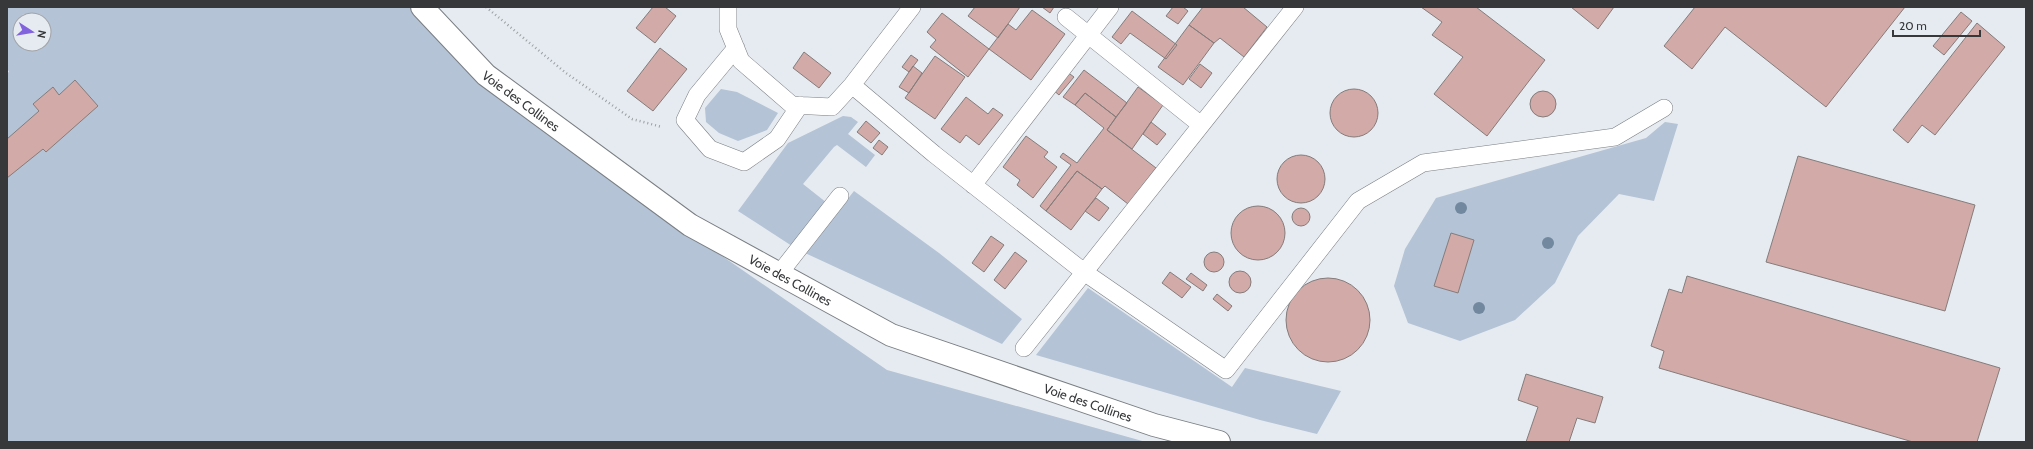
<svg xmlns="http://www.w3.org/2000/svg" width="2033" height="449" font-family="Cabin,sans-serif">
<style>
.green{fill:#b4c3d5;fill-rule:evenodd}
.building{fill:#d2aaa8;stroke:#847c7b}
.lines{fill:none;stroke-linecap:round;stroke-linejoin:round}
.service-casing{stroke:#797e83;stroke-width:18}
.minor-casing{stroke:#797e83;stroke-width:24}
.path{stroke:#9b9fa3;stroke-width:2.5;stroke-dasharray:1 3;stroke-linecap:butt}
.service{stroke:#fff;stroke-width:17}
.minor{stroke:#fff;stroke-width:22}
.tree{fill:#72889e}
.labels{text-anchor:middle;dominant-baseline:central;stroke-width:3;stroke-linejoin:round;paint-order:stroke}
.street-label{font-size:13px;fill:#36383a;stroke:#e6ebf1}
</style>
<rect width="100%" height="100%" fill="#e6ebf1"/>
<path class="green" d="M 7,7 L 411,7 L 469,69 L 576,155 L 887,370 L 1146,442 L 7,442 L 7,73 L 9,72 L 7,68 ZM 20,20 L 44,20 L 44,44 L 20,44 Z
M 721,89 L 737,92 L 778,113 L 767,130 L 738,141 L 719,133 L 706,122 L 705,108 Z
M 843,116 L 851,117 L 858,122 L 848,134 L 875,155 L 866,167 L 837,145 L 834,147 L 803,184 L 827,203 L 792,246 L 738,211 L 788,143 Z
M 1665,122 L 1678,124 L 1654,201 L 1619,194 L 1578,236 L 1555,283 L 1515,320 L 1460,341 L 1408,323 L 1394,286 L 1405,249 L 1436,198 L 1646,138 Z
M 854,191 L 939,253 L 1022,319 L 1002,344 L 805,253 Z
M 1088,288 L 1232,387 L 1245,368 L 1341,391 L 1317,434 L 1260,420 L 1036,355 Z"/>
<path class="building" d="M 653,7 L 665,7 L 676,16 L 655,43 L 636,28 Z
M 975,7 L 1020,7 L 998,38 L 968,16 Z
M 1042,7 L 1054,7 L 1050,13 Z
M 1173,7 L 1183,7 L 1188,11 L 1178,24 L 1166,16 Z
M 1203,7 L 1243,7 L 1267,27 L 1244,57 L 1220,38 L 1214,43 L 1189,25 Z
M 1421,7 L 1476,7 L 1545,60 L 1487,136 L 1434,94 L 1463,57 L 1432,35 L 1442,22 Z
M 1571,7 L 1614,7 L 1598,29 Z
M 1695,7 L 1905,7 L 1826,107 L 1725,27 L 1692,69 L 1664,46 Z
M 1032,10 L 1065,34 L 1031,80 L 989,49 L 1008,24 L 1016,30 Z
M 1132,11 L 1177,45 L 1166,59 L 1130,33 L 1121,44 L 1112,37 Z
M 1961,12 L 1972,21 L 1944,55 L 1933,46 Z
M 942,13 L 989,49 L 968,77 L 930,47 L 936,40 L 927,32 Z
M 1977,23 L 2005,47 L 1935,135 L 1922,125 L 1908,143 L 1893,130 Z
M 1189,25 L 1214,43 L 1183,85 L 1158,67 Z
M 660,48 L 687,69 L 653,111 L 627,91 Z
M 804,52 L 831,73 L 819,88 L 793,68 Z
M 911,55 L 918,60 L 909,72 L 902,67 Z
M 935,56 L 965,77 L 935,119 L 905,98 Z
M 1200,64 L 1212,73 L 1201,88 L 1189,79 Z
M 913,66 L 922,73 L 909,93 L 899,87 Z
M 1084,70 L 1127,103 L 1116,117 L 1085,93 L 1075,105 L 1063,97 Z
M 1066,71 L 1074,77 L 1059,95 L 1052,89 Z
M 75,80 L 98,106 L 46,152 L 43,149 L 7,178 L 7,139 L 39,111 L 33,104 L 53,87 L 59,95 Z
M 1138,87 L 1163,105 L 1132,149 L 1107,130 Z
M1330 113a24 24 0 1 1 48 0a24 24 0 1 1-48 0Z
M1530 104a13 13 0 1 1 26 0a13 13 0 1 1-26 0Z
M 1085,93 L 1116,117 L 1107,130 L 1156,168 L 1128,204 L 1105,186 L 1102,189 L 1077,171 L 1046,211 L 1040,206 L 1071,165 L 1060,157 L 1063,153 L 1077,163 L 1104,128 L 1075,105 Z
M 966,97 L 988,114 L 993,108 L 1003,115 L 979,145 L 966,135 L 960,143 L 941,129 Z
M 866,121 L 880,133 L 871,143 L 857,132 Z
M 1151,122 L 1166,134 L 1157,145 L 1143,134 Z
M 1026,136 L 1048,152 L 1044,157 L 1057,167 L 1033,198 L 1017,185 L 1020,180 L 1003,167 Z
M 879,140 L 888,147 L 882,155 L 873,148 Z
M1277 179a24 24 0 1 1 48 0a24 24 0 1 1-48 0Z
M 1798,156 L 1975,205 L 1945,311 L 1766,262 Z
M 1077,171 L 1102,189 L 1071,230 L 1046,211 Z
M 1096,198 L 1109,208 L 1099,221 L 1085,211 Z
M1231 233a27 27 0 1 1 54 0a27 27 0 1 1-54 0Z
M1292 217a9 9 0 1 1 18 0a9 9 0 1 1-18 0Z
M 1451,233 L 1474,240 L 1458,293 L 1434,286 Z
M 991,236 L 1004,245 L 984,272 L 972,263 Z
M1204 262a10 10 0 1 1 20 0a10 10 0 1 1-20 0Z
M 1015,252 L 1027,261 L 1005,289 L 994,280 Z
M1229 282a11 11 0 1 1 22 0a11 11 0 1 1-22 0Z
M 1170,272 L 1191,287 L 1182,298 L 1162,283 Z
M 1191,273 L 1207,285 L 1203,291 L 1186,279 Z
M 1687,276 L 2000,368 L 1977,442 L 1913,442 L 1659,368 L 1664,351 L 1651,346 L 1669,289 L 1682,293 Z
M1286 320a42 42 0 1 1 84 0a42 42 0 1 1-84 0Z
M 1217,294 L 1232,306 L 1228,311 L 1213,299 Z
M 1526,374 L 1603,397 L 1595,423 L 1577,418 L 1569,442 L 1526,442 L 1538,407 L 1518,400 Z"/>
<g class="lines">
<g class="service-casing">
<path id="service" d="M 728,7 L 728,29 L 741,61 L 792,105 L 832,107 L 852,85 L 912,7
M 1066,17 L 1201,125
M 736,48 L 697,95 L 685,120 L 710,149 L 744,162 L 777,139 L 800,105
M 852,85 L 934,154 L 1084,272 L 1226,370 L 1358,201 L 1423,163 L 1615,137 L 1664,108
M 973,185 L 1110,7
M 779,274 L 840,196
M 1024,348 L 1295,7"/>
</g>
<g class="minor-casing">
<g id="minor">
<path id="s1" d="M 422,7 L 486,75 L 690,225 L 891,335 L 1154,425 L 1219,442"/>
</g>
</g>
<path class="path" d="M 486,7 L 566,73 L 632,119 L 662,127"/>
<use href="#service" class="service"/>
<use href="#minor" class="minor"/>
</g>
<g class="tree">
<circle cx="1461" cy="208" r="6"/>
<circle cx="1548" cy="243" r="6"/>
<circle cx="1479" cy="308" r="6"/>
</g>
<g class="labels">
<g class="street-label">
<text stroke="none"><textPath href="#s1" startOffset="137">Voie des Collines</textPath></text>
<text stroke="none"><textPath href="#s1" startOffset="461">Voie des Collines</textPath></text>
<text stroke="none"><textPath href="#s1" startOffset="784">Voie des Collines</textPath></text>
</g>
</g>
<rect width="2033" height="449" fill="none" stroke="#36383a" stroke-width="16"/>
<g transform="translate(32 32) rotate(102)"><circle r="19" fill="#e6ebf1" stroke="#a0a3a8"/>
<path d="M0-3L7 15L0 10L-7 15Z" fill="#8163de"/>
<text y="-6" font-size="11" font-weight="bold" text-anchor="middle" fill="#36383a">N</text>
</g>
<path d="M1893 30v6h87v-6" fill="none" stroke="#36383a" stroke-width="2"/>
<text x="1899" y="30" font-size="12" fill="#36383a" stroke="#e6ebf1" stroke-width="3" paint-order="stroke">20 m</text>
</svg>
